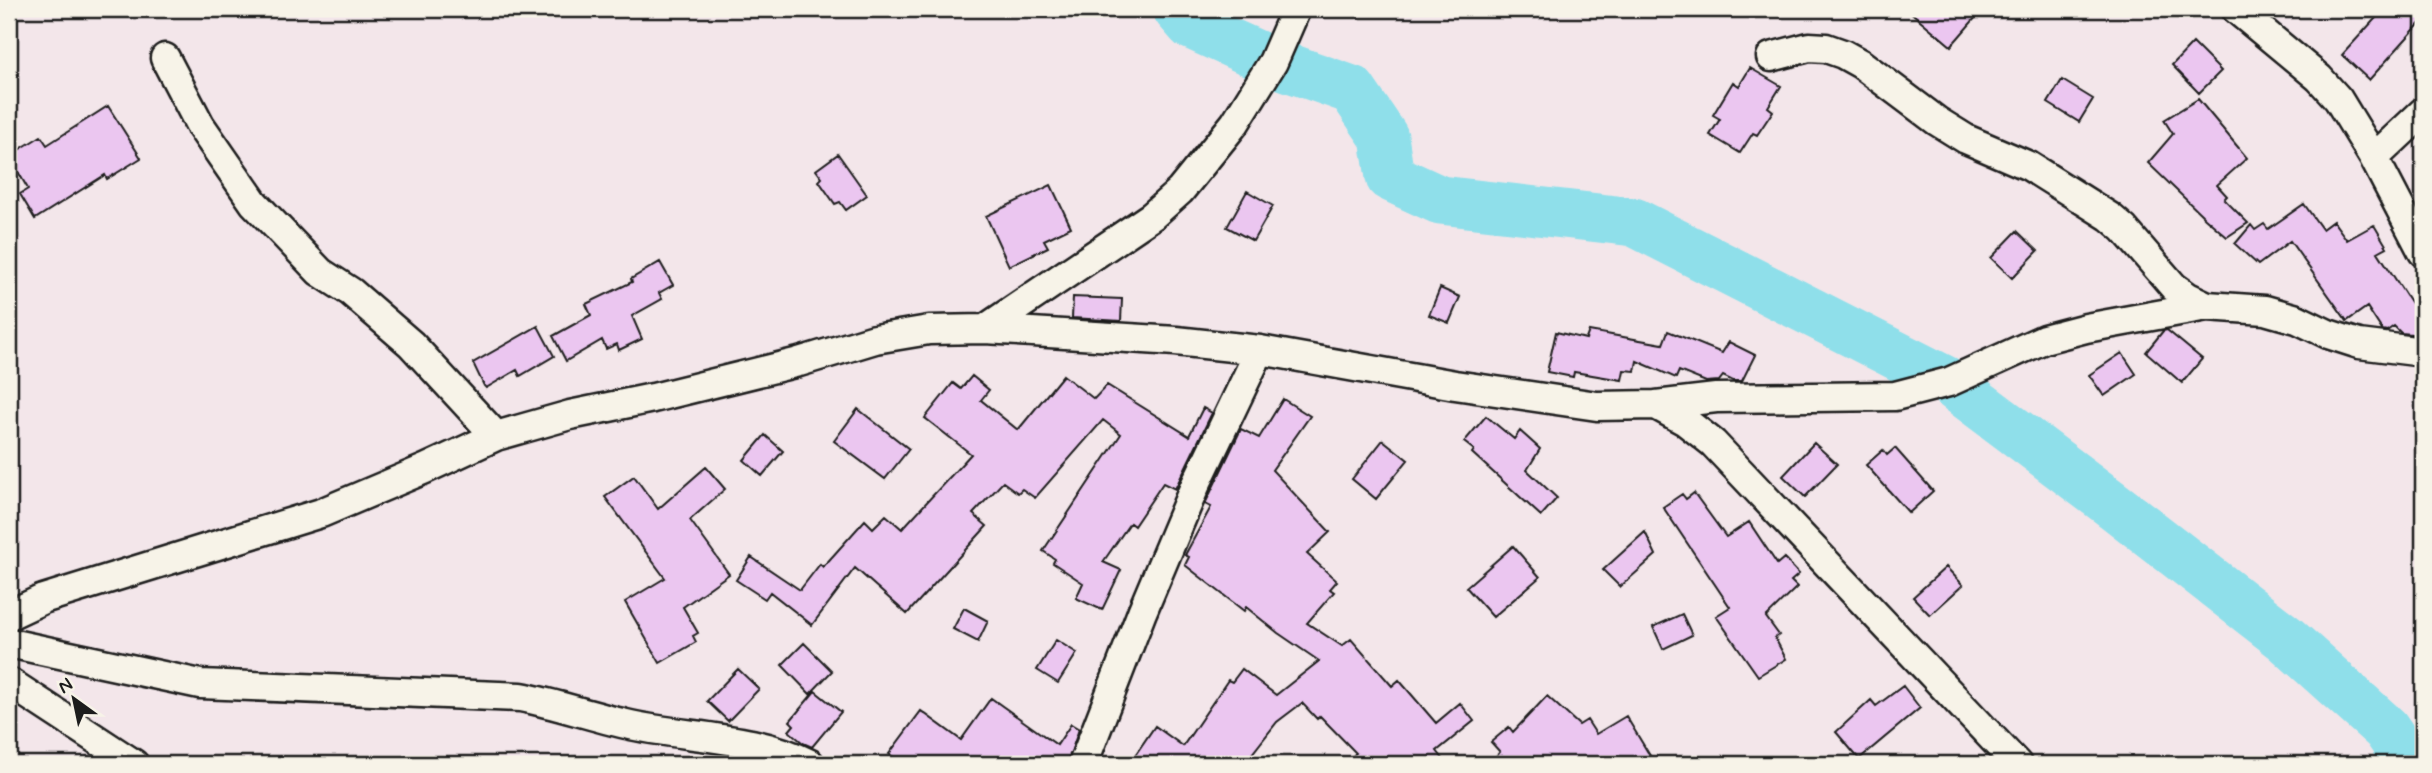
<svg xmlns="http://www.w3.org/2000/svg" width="2432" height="773" font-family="Mynerve,sans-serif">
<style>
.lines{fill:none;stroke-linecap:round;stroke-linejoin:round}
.river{stroke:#8fdfea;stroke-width:49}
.building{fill:#ebc6f0;stroke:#1c1c1c;stroke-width:2}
.minor-casing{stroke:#1c1c1c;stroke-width:33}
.minor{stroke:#f7f3e8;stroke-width:28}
</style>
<rect width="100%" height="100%" fill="#f3e6ea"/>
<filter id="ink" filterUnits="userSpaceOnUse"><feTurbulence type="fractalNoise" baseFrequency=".0143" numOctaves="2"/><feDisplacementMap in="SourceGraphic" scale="14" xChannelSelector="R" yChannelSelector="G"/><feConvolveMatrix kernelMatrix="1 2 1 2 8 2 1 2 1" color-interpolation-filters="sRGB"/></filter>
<g filter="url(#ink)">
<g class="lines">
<path class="river" d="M 1177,9 L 1191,25 L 1273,62 L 1352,90 L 1384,137 L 1390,177 L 1440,200 L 1634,222 L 1949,382 L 2117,508 L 2285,638 L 2386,729 L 2410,764"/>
</g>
<path class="building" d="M 1907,9 L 1983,9 L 1951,46 Z
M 2384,9 L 2390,9 L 2398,17 L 2407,9 L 2423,9 L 2423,20 L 2369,80 L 2342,55 Z
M 2193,43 L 2221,71 L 2199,93 L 2172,65 Z
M 1750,68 L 1781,86 L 1768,107 L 1773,111 L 1757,135 L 1753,133 L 1740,153 L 1710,135 L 1720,119 L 1713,115 L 1733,82 L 1739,86 Z
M 2062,80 L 2093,99 L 2079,122 L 2048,103 Z
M 2198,99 L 2247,158 L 2217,185 L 2227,196 L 2224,199 L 2248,223 L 2227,237 L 2205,218 L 2148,163 L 2173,134 L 2164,120 Z
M 108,106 L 141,158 L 107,179 L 105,175 L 35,219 L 20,194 L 28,189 L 9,156 L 41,136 L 47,145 Z
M 838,154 L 867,195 L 846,210 L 840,202 L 835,204 L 819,181 L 822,178 L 816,170 Z
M 1051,185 L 1071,227 L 1044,240 L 1048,247 L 1009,266 L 986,216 Z
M 1247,191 L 1273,206 L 1253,241 L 1227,227 Z
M 2304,204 L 2322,229 L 2333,221 L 2347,240 L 2374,225 L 2387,247 L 2378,252 L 2423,322 L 2423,335 L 2401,333 L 2394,326 L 2387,331 L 2382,330 L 2367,307 L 2347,321 L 2290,241 L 2258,265 L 2235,244 L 2251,225 L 2255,230 L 2264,224 L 2268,229 Z
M 2017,231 L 2038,251 L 2012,278 L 1991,258 Z
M 660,262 L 673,285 L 659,293 L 662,299 L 632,316 L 642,339 L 619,350 L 617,344 L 606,349 L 602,340 L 566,361 L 553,336 L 591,315 L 586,304 L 632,282 L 631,279 Z
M 1440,288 L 1460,297 L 1449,323 L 1429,315 Z
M 1073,297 L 1122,299 L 1121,321 L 1072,318 Z
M 538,326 L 554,356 L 520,376 L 517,370 L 486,388 L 484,386 L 473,363 Z
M 2167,330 L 2202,359 L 2182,383 L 2146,352 L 2163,331 Z
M 1589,331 L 1663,344 L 1668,331 L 1722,353 L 1729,342 L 1755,355 L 1742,381 L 1733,381 L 1723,376 L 1719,381 L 1706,382 L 1679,371 L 1676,378 L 1637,361 L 1635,371 L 1624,370 L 1622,380 L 1574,372 L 1573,377 L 1547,372 L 1556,332 L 1586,339 Z
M 2122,353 L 2136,374 L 2104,396 L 2089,375 Z
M 1063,375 L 1094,399 L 1107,385 L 1189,436 L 1203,408 L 1212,413 L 1175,489 L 1163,483 L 1134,526 L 1130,523 L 1103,562 L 1121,570 L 1102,610 L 1076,598 L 1083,583 L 1053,563 L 1055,559 L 1043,551 L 1121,434 L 1103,420 L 1035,498 L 1022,489 L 1018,493 L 1003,482 L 973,514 L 987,526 L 907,614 L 855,568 L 812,625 L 770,592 L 765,599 L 736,580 L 751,557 L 800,590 L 820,564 L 823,567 L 865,520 L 873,528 L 886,515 L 902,529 L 971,454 L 925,418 L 953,383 L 961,389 L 972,376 L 989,390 L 981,400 L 1018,430 Z
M 1283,399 L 1310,416 L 1272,470 L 1330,532 L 1307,554 L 1337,581 L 1330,589 L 1334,592 L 1307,623 L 1342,646 L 1351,639 L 1392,686 L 1399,680 L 1436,723 L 1460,703 L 1474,721 L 1437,751 L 1447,764 L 1344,764 L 1356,753 L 1320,716 L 1317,719 L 1302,703 L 1277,722 L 1244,764 L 1129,764 L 1155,726 L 1183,746 L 1228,680 L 1232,682 L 1242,669 L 1276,695 L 1319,661 L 1278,633 L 1246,607 L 1244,611 L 1185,565 L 1189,557 L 1185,555 L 1211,507 L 1205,504 L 1241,429 L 1259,438 Z
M 858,409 L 909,449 L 885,479 L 834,441 Z
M 1486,416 L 1514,439 L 1520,431 L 1540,449 L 1527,470 L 1557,498 L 1541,516 L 1472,453 L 1474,450 L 1464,442 Z
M 765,435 L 783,451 L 762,476 L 744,460 Z
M 1383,440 L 1408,460 L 1376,499 L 1352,479 Z
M 1814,443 L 1837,464 L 1805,497 L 1783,476 Z
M 1895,448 L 1933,491 L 1909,513 L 1866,465 L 1883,450 L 1887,455 Z
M 706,467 L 725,489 L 690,520 L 729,574 L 683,607 L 698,633 L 693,636 L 696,642 L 660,663 L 625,602 L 665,578 L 605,497 L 634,476 L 658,509 Z
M 1694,493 L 1726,537 L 1749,522 L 1777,564 L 1784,558 L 1799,574 L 1791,581 L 1797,587 L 1766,617 L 1779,635 L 1775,638 L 1786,659 L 1758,676 L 1716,616 L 1730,607 L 1663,507 L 1682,494 L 1686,499 Z
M 1645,532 L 1656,555 L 1620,587 L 1603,570 Z
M 1513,546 L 1540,577 L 1493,617 L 1466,587 Z
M 1946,567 L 1963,585 L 1930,615 L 1913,597 Z
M 964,608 L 988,621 L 978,642 L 953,629 Z
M 1682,614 L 1692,635 L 1663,649 L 1653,627 Z
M 1056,640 L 1077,653 L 1058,683 L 1037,670 Z
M 804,643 L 832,671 L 810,694 L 782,665 Z
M 738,669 L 759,689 L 728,721 L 707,701 Z
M 1903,686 L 1920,708 L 1859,759 L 1836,732 L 1871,700 L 1876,706 Z
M 815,691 L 841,712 L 812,747 L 803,743 L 789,731 L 794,725 L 790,721 Z
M 1547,696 L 1579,725 L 1587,720 L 1596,734 L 1626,716 L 1655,764 L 1488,764 L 1500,752 L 1491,742 L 1509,727 L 1513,732 Z
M 991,698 L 1057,745 L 1071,724 L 1079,729 L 1067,764 L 904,764 L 889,754 L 921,711 L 961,740 Z"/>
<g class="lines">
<g class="minor-casing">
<path id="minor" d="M 2236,9 L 2319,78 L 2338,99 L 2374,158 L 2423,252
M 1771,57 L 1809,47 L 1826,48 L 1843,54 L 1861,64 L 1937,121 L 1966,139 L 2029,166 L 2110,217 L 2124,229 L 2174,287 L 2188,297 L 2207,306
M 165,58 L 200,125 L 254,203 L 320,272 L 351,292 L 411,344 L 496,436
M 2374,158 L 2423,112
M 985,329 L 1152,216 L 1180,191 L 1235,123 L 1273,62 L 1296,9
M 1656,405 L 1716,398 L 1895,396 L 1949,382 L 2044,339 L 2086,328 L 2207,306 L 2265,310 L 2297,319 L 2328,334 L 2359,344 L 2423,352
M 9,615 L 43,599 L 321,513 L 425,469 L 496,436 L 570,415 L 653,398 L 799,362 L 875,339 L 929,330 L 985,329 L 1176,341 L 1260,350 L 1455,385 L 1597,406 L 1656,405 L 1685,421 L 1713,443 L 2017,764
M 9,643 L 200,684 L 521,697 C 557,704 590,716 626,724 C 686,738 754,735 810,764
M 9,682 L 134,764
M 1083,764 L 1142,612 L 1195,486 L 1260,350"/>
</g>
<use href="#minor" class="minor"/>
</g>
</g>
<rect width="2432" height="773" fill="none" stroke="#f7f3e8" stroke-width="35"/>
<rect x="18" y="18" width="2397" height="738" fill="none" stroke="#1c1c1c" stroke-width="2.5" filter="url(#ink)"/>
<g transform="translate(74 699) rotate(327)" stroke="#f7f3e8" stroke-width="5" paint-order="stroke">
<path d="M0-5L12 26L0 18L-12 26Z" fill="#1c1c1c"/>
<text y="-10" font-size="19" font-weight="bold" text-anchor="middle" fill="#1c1c1c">N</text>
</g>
</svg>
